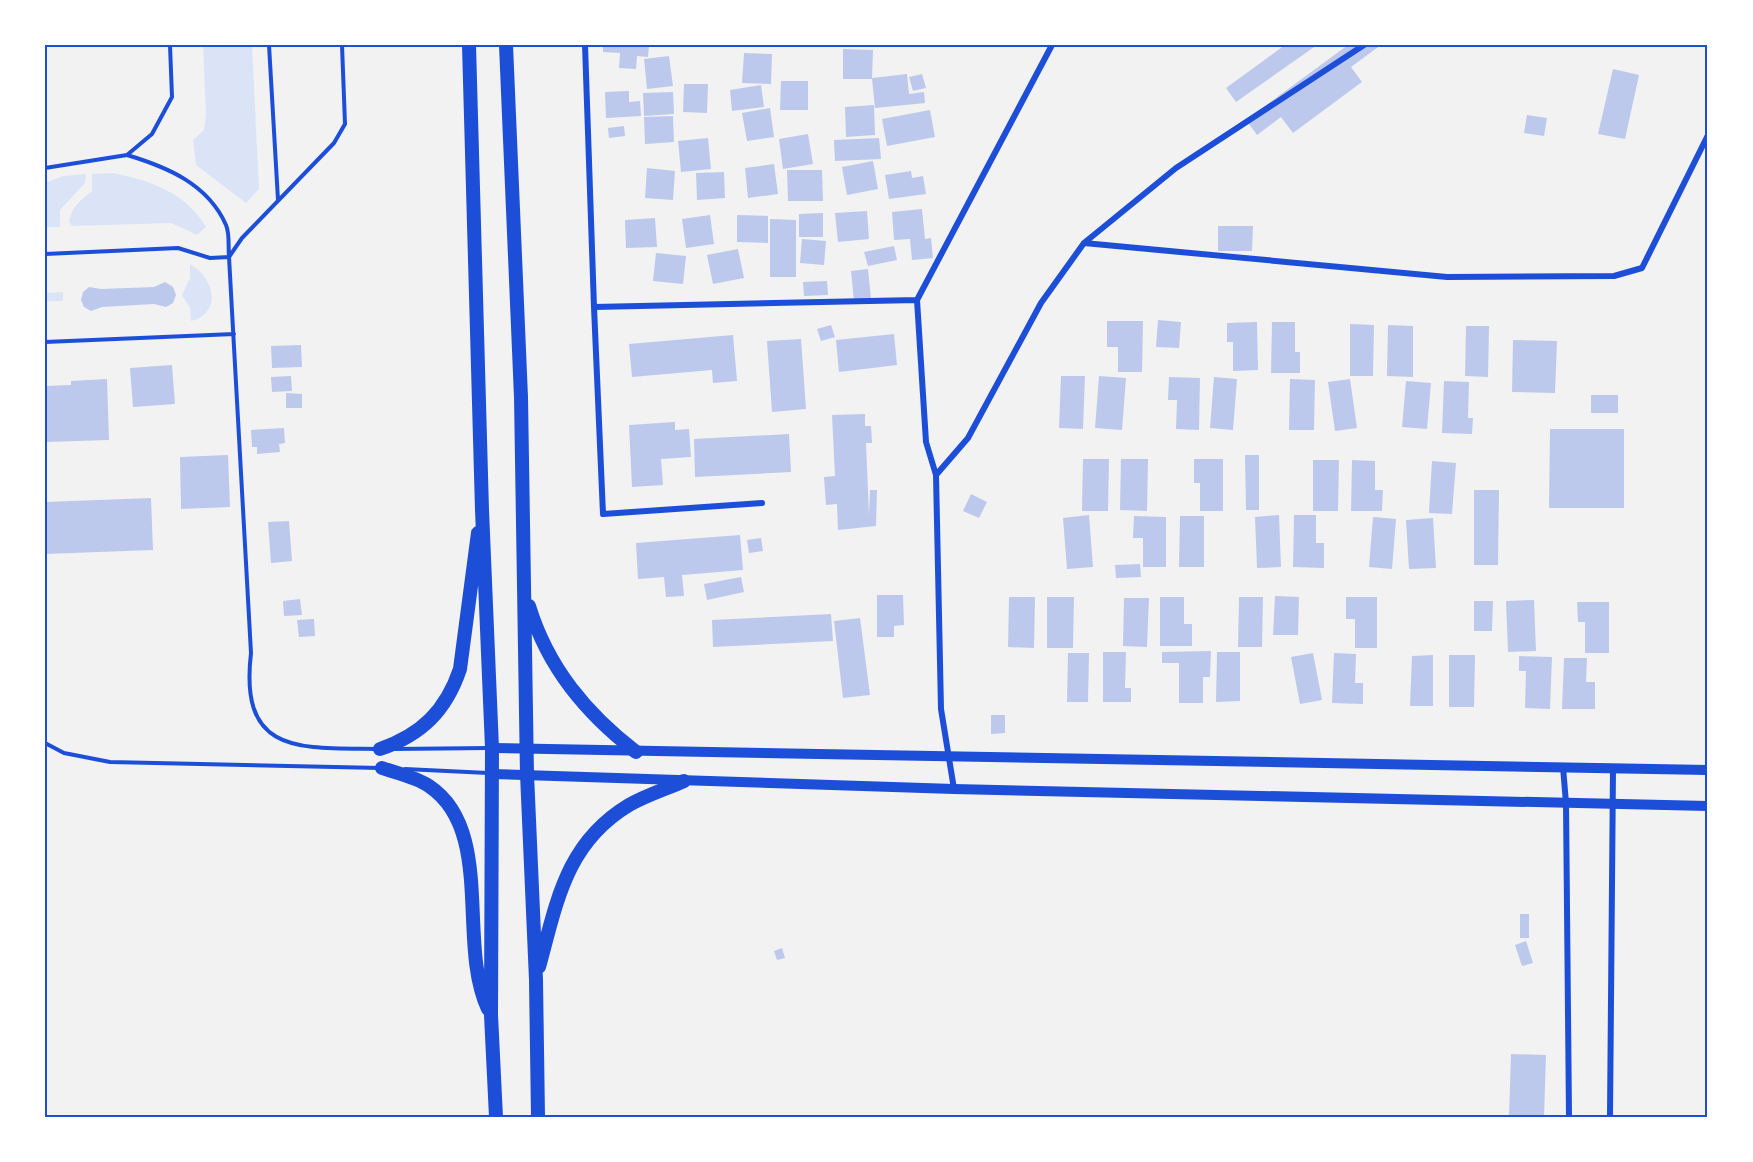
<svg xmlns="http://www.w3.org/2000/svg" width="1753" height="1162" font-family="Karla,sans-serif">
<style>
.green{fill:#dbe4f7}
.building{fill:#bdc9ec}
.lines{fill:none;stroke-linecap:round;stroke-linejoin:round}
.service{stroke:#1d4ed8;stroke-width:4}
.minor{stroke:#1d4ed8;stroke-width:6}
.tertiary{stroke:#1d4ed8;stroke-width:10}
.trunk{stroke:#1d4ed8;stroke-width:14}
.neatline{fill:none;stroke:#1d4ed8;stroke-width:2}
</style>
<rect width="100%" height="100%" fill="#f2f2f2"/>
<path class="green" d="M 203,45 L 252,45 L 259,189 L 246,203 L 196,165 L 193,140 L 204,130 L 206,115 Z
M 113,173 C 149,180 187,193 206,227 L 197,235 L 171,223 L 72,226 L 69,222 C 71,207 81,200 92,191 L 92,174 Z
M 86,174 L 85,183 L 60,210 L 60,227 L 45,227 L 45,183 L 63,176 Z
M 190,264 C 214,277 223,313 191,321 L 190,308 L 182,295 L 190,278 Z
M 63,292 L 63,301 L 45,301 L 45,293 Z"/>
<path class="building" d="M 603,45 L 649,45 L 648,57 L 637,56 L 636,69 L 619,68 L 620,53 L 603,52 Z
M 1285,45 L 1317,45 L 1236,102 L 1226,88 Z
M 1348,45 L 1381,45 L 1351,67 L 1362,82 L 1293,133 L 1281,117 L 1257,135 L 1246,120 Z
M 843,49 L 873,50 L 872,78 L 907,74 L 909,94 L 924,92 L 925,103 L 875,108 L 872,79 L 843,79 Z
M 744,53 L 772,54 L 771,84 L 742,83 Z
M 669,56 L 673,86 L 647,89 L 644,59 Z
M 1613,69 L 1639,75 L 1625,139 L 1598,134 Z
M 922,74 L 926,88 L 913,91 L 909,77 Z
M 781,81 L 808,81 L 808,110 L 780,110 Z
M 684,84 L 708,84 L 707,113 L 683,112 Z
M 761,85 L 764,107 L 732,111 L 730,90 Z
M 629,91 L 629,102 L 640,101 L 641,116 L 606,118 L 605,92 Z
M 673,92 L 674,114 L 644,116 L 643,93 Z
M 874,105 L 875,135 L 846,137 L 845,107 Z
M 770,108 L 774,137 L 747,141 L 742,113 Z
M 930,110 L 935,137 L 887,146 L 882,119 Z
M 1527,115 L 1547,118 L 1544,136 L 1524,133 Z
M 673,116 L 674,142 L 645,144 L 644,117 Z
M 624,126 L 625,136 L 609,138 L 608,128 Z
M 808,134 L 813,164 L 783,169 L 779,139 Z
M 708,138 L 711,169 L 681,172 L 678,141 Z
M 879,138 L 881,159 L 835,161 L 834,140 Z
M 873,161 L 878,189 L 847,195 L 842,167 Z
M 774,164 L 778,194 L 748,198 L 745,168 Z
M 647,168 L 675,171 L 673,200 L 645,198 Z
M 787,170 L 822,170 L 823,201 L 788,201 Z
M 911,171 L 912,178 L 923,176 L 926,194 L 889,199 L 885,175 Z
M 724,172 L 725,198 L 697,200 L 696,173 Z
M 922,209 L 925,239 L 931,238 L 933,258 L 912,260 L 910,239 L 894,240 L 892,212 Z
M 867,211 L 869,239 L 838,242 L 835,213 Z
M 823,213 L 823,237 L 799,237 L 799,214 Z
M 710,215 L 714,244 L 686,248 L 682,219 Z
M 737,215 L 768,216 L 768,243 L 737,242 Z
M 655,218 L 657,247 L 626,248 L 625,220 Z
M 770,219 L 796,220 L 796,277 L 770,277 Z
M 1218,226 L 1253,226 L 1252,251 L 1218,251 Z
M 802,239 L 826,241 L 824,265 L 800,263 Z
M 894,246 L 897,260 L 868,266 L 864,252 Z
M 738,249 L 744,278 L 713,284 L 707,255 Z
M 656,253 L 686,256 L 683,284 L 653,281 Z
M 868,269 L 871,299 L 854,301 L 851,271 Z
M 827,281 L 828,295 L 804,296 L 803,282 Z
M 165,282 L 173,287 L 176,295 L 173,303 L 166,307 L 154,304 L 102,307 L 91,311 L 84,307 L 81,300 L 83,292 L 89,287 L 101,289 L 154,287 Z
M 1158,320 L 1181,322 L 1179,348 L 1156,347 Z
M 1107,321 L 1143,321 L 1142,372 L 1118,372 L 1118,347 L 1107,347 Z
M 1257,322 L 1258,370 L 1233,371 L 1233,342 L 1227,342 L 1227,323 Z
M 1272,322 L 1295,322 L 1295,352 L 1300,352 L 1300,373 L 1271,373 Z
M 1350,324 L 1374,325 L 1373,376 L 1350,376 Z
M 831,325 L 835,337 L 821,341 L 817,329 Z
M 1388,325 L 1413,326 L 1413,377 L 1387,376 Z
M 1466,326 L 1489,326 L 1488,377 L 1465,376 Z
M 894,334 L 897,365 L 839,372 L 836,340 Z
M 733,335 L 737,381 L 713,383 L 712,370 L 632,377 L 629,344 Z
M 801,339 L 806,409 L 772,412 L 767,341 Z
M 1513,340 L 1557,341 L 1555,393 L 1512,392 Z
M 301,345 L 302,367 L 272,368 L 271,346 Z
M 172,365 L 175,404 L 133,407 L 130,368 Z
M 291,376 L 292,391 L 272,392 L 271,377 Z
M 1061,376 L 1085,376 L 1083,429 L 1059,428 Z
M 1099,376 L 1126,378 L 1122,430 L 1095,428 Z
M 1169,377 L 1200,378 L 1199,430 L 1176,429 L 1177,400 L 1168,400 Z
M 1214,377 L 1237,379 L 1233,430 L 1210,428 Z
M 107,379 L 109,440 L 45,442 L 45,386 L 71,385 L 71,381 Z
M 1290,379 L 1315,380 L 1314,430 L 1289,430 Z
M 1350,379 L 1357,428 L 1335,431 L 1328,382 Z
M 1406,381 L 1431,383 L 1427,429 L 1402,427 Z
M 1444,381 L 1469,382 L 1468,418 L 1473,418 L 1472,434 L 1442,433 Z
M 286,393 L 302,394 L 302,408 L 286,408 Z
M 1591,395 L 1618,395 L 1618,413 L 1591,413 Z
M 865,414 L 865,426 L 871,426 L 872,443 L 866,443 L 869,515 L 870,490 L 877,490 L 876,526 L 838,530 L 837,504 L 826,505 L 824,477 L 835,476 L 832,415 Z
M 675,422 L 675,430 L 689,429 L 691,457 L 661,459 L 663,485 L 632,487 L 629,425 Z
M 284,428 L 285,443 L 279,444 L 280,452 L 257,454 L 257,447 L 252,447 L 251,430 Z
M 1550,429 L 1624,429 L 1624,508 L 1549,508 Z
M 789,434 L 791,472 L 695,477 L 694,439 Z
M 228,455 L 230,507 L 181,509 L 180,457 Z
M 1245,455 L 1259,455 L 1259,510 L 1246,510 Z
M 1083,459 L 1109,459 L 1108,511 L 1082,511 Z
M 1121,459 L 1148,459 L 1147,511 L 1120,510 Z
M 1194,459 L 1223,459 L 1223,511 L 1200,511 L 1200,483 L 1194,483 Z
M 1313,460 L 1339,460 L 1338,511 L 1313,511 Z
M 1352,460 L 1375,461 L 1375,490 L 1383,490 L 1382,511 L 1351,511 Z
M 1432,461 L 1456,463 L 1452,514 L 1429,513 Z
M 1474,490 L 1499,490 L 1498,565 L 1474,565 Z
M 971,494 L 987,502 L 979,518 L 963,511 Z
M 151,498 L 153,550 L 45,554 L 45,502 Z
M 1089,515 L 1093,567 L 1067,569 L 1063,518 Z
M 1279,515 L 1281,567 L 1257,568 L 1255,517 Z
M 1294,515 L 1316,515 L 1316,543 L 1324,543 L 1324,568 L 1293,567 Z
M 1134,516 L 1166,517 L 1166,567 L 1143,567 L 1143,538 L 1133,538 Z
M 1180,516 L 1204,516 L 1204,567 L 1179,567 Z
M 1373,517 L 1396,519 L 1392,569 L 1369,567 Z
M 1433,518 L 1436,568 L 1409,569 L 1406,520 Z
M 289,521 L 292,561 L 271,563 L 268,522 Z
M 740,535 L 743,570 L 682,575 L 684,596 L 666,597 L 664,577 L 638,579 L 636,543 Z
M 761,538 L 763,551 L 749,553 L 747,540 Z
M 1140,564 L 1141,577 L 1116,578 L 1115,565 Z
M 741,577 L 744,592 L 707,600 L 704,584 Z
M 877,595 L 903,595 L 904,625 L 894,626 L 894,637 L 877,637 Z
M 1275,596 L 1299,597 L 1298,635 L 1273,635 Z
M 1009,597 L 1035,597 L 1034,648 L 1008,647 Z
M 1047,597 L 1074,597 L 1073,648 L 1047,648 Z
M 1160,597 L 1184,597 L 1184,624 L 1192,624 L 1192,646 L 1160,646 Z
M 1239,597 L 1263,597 L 1262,647 L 1238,647 Z
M 1346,597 L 1377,597 L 1377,648 L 1355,648 L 1355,619 L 1346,619 Z
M 1124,598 L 1149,598 L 1147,647 L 1123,646 Z
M 300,599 L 302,615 L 284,616 L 283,601 Z
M 1534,600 L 1536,651 L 1508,652 L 1506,601 Z
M 1474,601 L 1493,601 L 1492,631 L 1474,631 Z
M 1577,602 L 1609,602 L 1609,653 L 1585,653 L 1585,622 L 1578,622 Z
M 831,614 L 833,641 L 713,647 L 712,620 Z
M 860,618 L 870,695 L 843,698 L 834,621 Z
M 314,619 L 315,636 L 299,637 L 297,620 Z
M 1211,651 L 1210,677 L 1203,677 L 1203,703 L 1179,703 L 1179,663 L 1162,663 L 1162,652 Z
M 1103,652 L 1126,652 L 1125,688 L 1131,688 L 1131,702 L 1103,702 Z
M 1217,652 L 1240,652 L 1240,701 L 1216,702 Z
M 1068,653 L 1089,653 L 1088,702 L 1067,702 Z
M 1313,653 L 1322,700 L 1300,704 L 1291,657 Z
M 1334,653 L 1356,654 L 1355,683 L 1363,683 L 1363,704 L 1332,703 Z
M 1433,655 L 1433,706 L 1410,706 L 1412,656 Z
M 1449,655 L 1475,655 L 1474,707 L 1449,707 Z
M 1519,656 L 1552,657 L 1550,709 L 1525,708 L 1526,671 L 1519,671 Z
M 1564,658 L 1587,658 L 1586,682 L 1595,682 L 1595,709 L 1562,709 Z
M 991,715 L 1005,715 L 1005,733 L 991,734 Z
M 1520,914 L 1529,914 L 1529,938 L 1520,938 Z
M 1526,941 L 1533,963 L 1522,966 L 1515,945 Z
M 782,948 L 785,958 L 777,960 L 774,951 Z
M 1511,1054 L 1546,1055 L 1544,1117 L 1509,1117 Z"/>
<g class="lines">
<path class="service" d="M 269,45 L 278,200
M 342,45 L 345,124 L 334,143 L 242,238 L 229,257 L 251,653 C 239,755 299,748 378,749
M 45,168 L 127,155 L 152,134 L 172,97 L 170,45
M 45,254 L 178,248 L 210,258 L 229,257 C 228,247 230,234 226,225 C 208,184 167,167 127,155
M 45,342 L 234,334
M 45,743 L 64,753 L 110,762 L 380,768
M 394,749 L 489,748
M 405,769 L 488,773"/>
<path class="minor" d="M 585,45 L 594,307 L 917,300
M 1084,243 L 1447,277 L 1614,276 L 1642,268 L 1708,135
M 594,307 L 603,514 L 762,503
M 936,475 L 968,438 L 1041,303 L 1084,243 L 1176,168 L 1364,45
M 1563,767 L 1566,803 L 1569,1117
M 954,789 L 941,709 L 936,475 L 926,442 L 917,300 L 1052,45
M 1610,1117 L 1613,768"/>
<path class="tertiary" d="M 492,748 L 1708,770
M 492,774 L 954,789 L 1708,806"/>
<path class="trunk" d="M 469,45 L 482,510 L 492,748 L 491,1015 L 496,1117
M 506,45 L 521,397 L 527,774 L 536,980 L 538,1117
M 529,606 C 548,668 586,713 636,752
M 380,749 C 421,735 446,711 460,669 L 478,533
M 382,768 C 396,773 416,777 429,786 C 495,830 457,943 488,1009
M 539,967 C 557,901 566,843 629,805 C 646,795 666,789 684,781"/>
</g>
<rect width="1753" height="1162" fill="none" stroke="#ffffff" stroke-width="93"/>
<rect x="46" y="46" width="1660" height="1070" class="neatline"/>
</svg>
